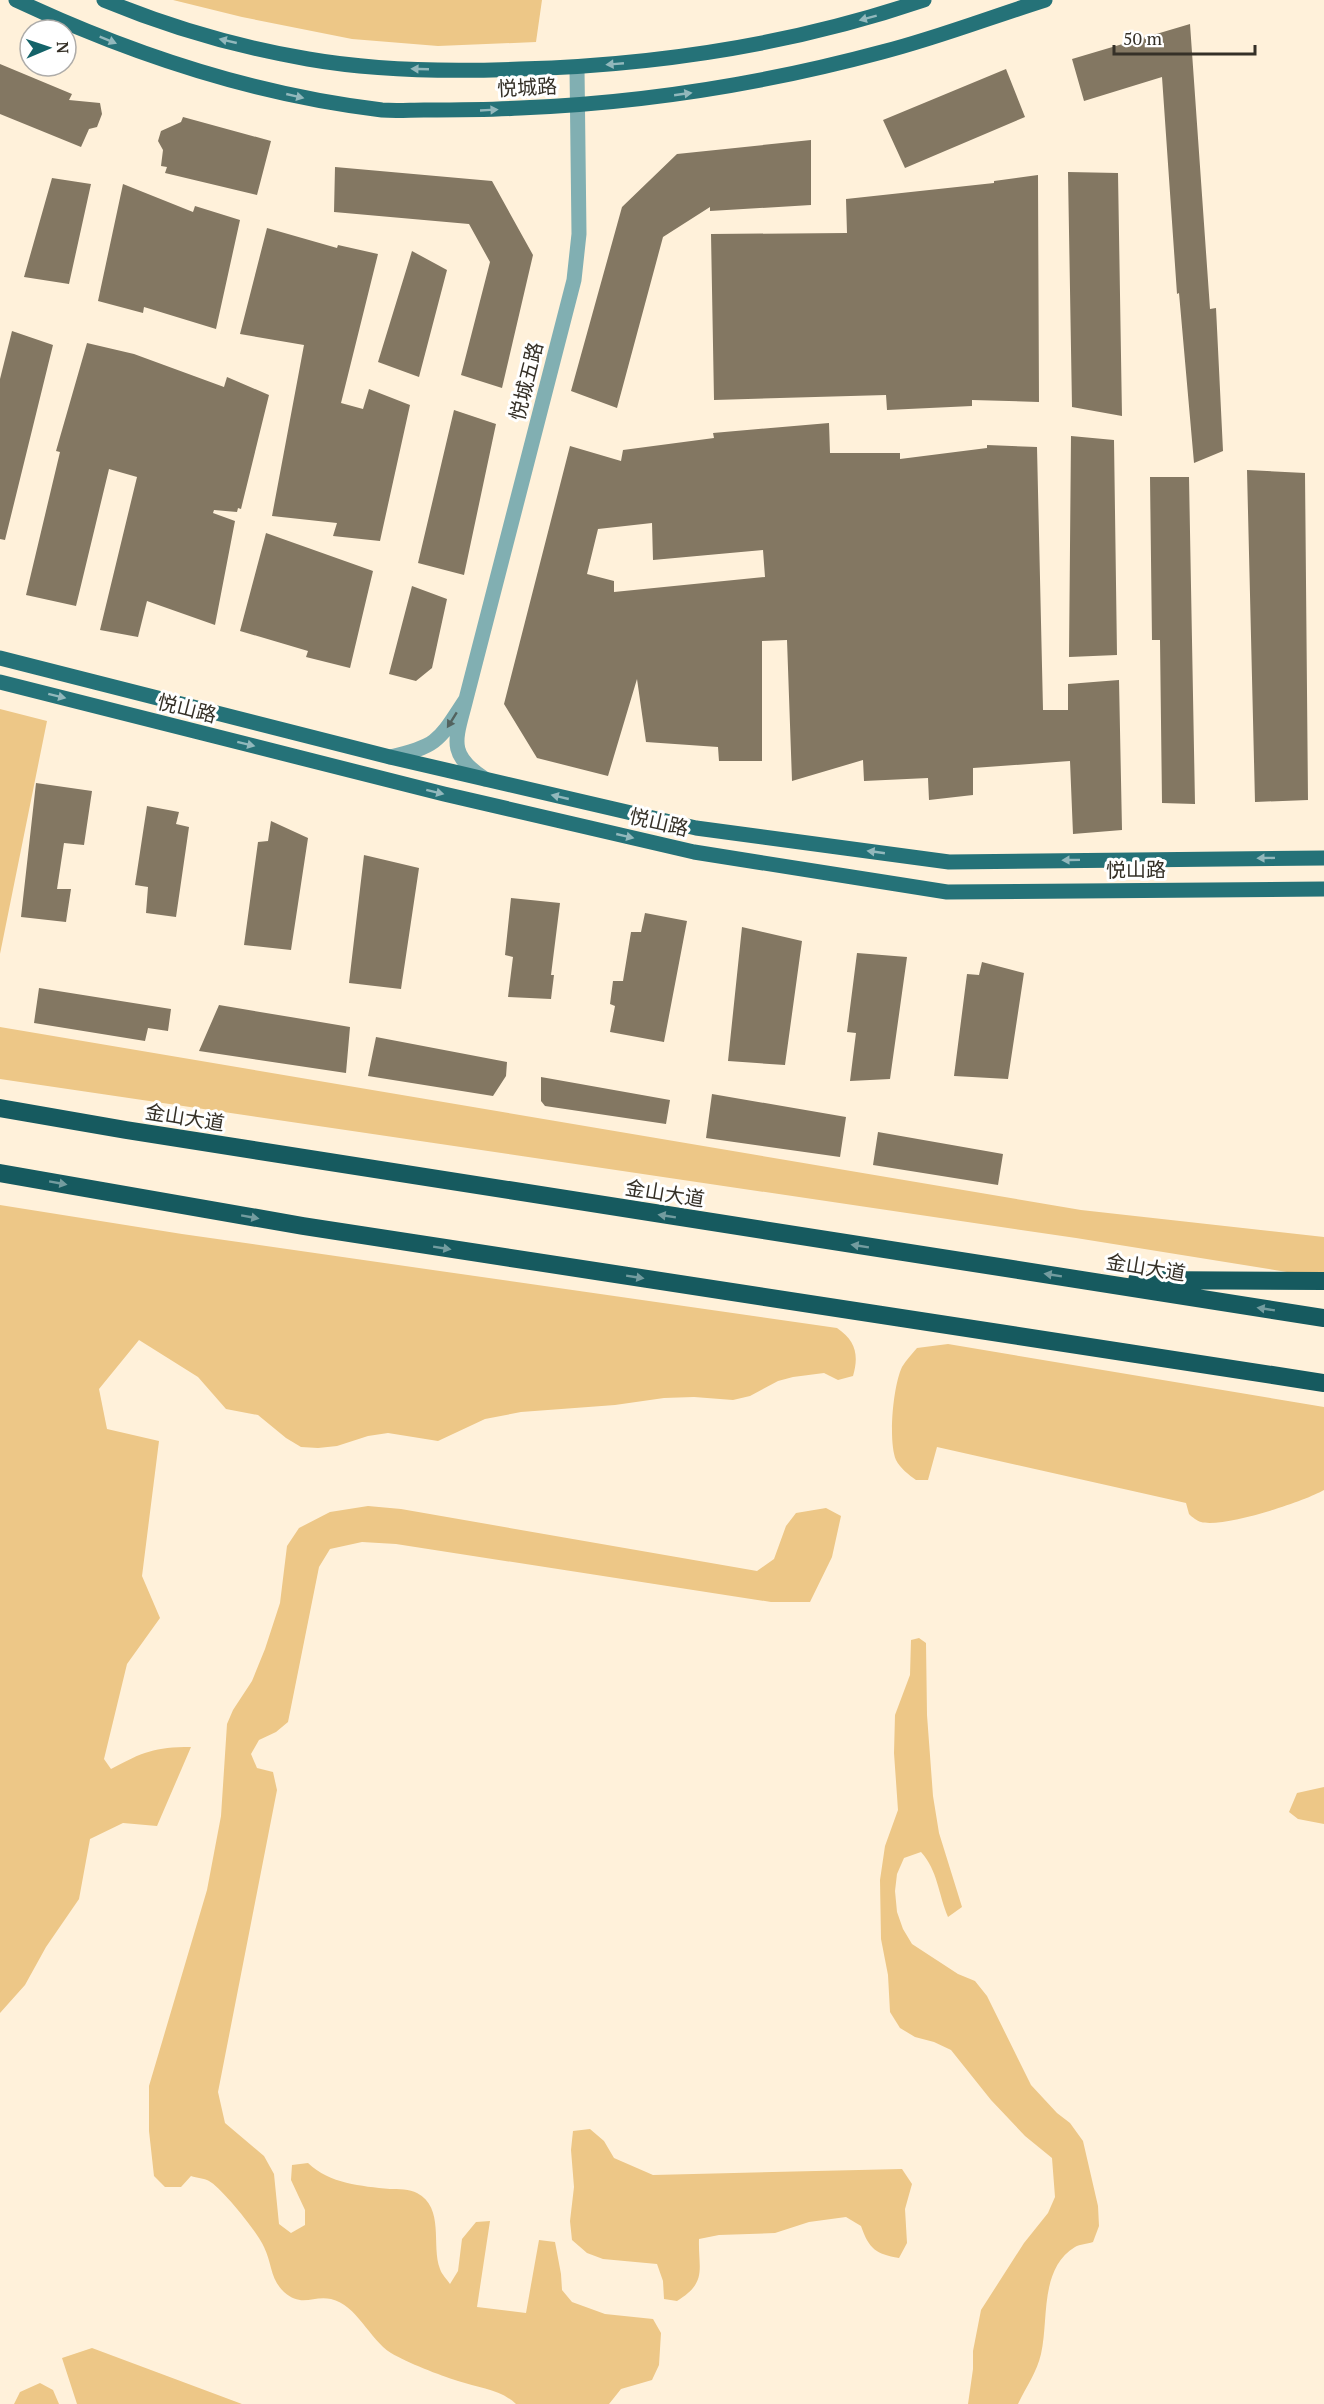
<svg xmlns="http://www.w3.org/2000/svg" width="1324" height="2404" font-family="'PT Serif','Noto Sans SC',serif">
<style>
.green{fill:#edc787}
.building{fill:#837762;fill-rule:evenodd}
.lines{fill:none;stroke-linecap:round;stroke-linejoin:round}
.minor{stroke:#81afb2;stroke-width:15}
.major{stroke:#257278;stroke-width:15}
.highway{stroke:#165a5f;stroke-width:18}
.oneway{fill:#92b8bc}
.oneway2{fill:#53635f}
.oneway3{fill:#739c9f}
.labels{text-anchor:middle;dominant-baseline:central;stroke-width:6;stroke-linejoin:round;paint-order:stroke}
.street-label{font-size:20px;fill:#353027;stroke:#fff}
</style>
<rect width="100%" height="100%" fill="#fff1da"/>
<path class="green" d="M 173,0 L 542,0 L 536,42 L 438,46 L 352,39 L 242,17 Z
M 0,709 L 47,721 L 0,954 Z
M 0,1027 L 1081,1210 L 1324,1237 L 1324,1278 L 1076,1238 L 0,1079 Z
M 0,1205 L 182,1234 L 837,1328 C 856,1341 859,1355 853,1376 L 838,1380 L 824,1373 L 793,1377 L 778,1381 L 750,1396 L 733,1400 L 694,1397 L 664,1398 L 615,1405 L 521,1412 L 485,1419 L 438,1441 L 388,1433 L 368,1436 L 337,1446 L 318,1448 L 301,1447 L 286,1438 L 258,1415 L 226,1409 L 198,1377 L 139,1340 L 99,1389 L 107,1429 L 159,1441 L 142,1576 L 160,1618 L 127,1664 L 104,1759 L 111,1769 C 143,1752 154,1747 191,1747 L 157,1826 L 123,1823 L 90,1839 L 79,1899 L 46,1947 L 25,1985 L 0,2013 Z
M 948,1344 L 1324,1407 L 1324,1490 C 1303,1502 1224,1528 1201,1522 C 1197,1521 1192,1517 1189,1514 L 1186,1503 L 937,1447 L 928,1480 L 916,1480 C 909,1475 900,1468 896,1460 C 888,1441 893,1386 902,1367 C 906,1360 912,1354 917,1348 Z
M 368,1506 L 401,1509 L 757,1571 L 774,1559 L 786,1526 L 796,1513 L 826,1508 L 841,1516 L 832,1557 L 810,1602 L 771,1602 L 396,1544 L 362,1542 L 330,1549 L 319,1567 L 288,1722 L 276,1732 L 259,1740 L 251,1754 L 257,1768 L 273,1772 L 277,1790 L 218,2092 L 225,2123 L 264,2156 L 274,2174 L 279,2224 L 291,2233 L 305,2225 L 305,2210 L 291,2180 L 292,2165 L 308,2163 C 330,2184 361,2186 390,2189 C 398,2189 410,2189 417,2193 C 445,2208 431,2245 440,2269 C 442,2275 447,2279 450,2284 L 458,2271 L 462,2239 L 476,2222 L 490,2221 L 477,2307 L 526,2313 L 539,2240 L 555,2242 L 561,2274 L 562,2290 L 572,2302 L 605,2314 L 653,2319 L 661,2333 L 659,2365 L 652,2380 L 621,2389 L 609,2404 L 516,2404 C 500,2389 479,2388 458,2381 C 439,2375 408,2363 391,2353 C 369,2339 357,2305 331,2299 C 313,2295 302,2308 284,2292 C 270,2279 272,2263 264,2247 C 259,2234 221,2187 209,2181 C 204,2178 197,2178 191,2176 L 181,2187 L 165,2187 L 154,2176 L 149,2131 L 149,2086 L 207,1890 L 221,1816 L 227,1724 L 233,1710 L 252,1681 L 265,1649 L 280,1603 L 287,1546 L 299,1528 L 330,1512 Z
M 919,1638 L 926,1643 L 927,1715 L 933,1796 L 939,1833 L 962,1907 L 948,1917 C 938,1893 938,1871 921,1852 L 904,1858 L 897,1874 L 895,1891 L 897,1912 L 903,1929 L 912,1944 L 958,1974 L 975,1981 L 987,1996 L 1031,2085 L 1057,2113 L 1070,2123 L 1083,2141 L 1098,2206 L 1099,2226 L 1093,2242 C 1087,2244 1080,2244 1075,2247 C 1039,2269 1049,2320 1041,2354 C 1037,2372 1026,2387 1018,2404 L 968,2404 L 973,2369 L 973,2351 L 981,2310 L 1024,2243 L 1048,2213 L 1055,2197 L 1052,2158 L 1025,2136 L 991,2100 L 951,2050 L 934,2042 L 915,2037 L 900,2028 L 890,2012 L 888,1975 L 881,1939 L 880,1880 L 885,1846 L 898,1810 L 894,1753 L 895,1715 L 910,1675 L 911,1640 Z
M 1324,1787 L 1324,1824 L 1298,1819 L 1289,1812 L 1297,1793 Z
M 590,2129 L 604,2141 L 614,2158 L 653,2175 L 902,2169 L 912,2184 L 905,2209 L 907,2243 L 899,2258 C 876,2254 869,2249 861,2226 L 846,2217 L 809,2222 L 775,2233 L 719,2235 L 699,2239 C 698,2269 708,2282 677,2301 L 664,2299 L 663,2281 L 657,2264 L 603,2259 L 587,2253 L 572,2240 L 570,2221 L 574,2187 L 571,2150 L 573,2131 Z
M 92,2348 L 242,2404 L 77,2404 L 62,2358 Z
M 40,2383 L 53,2390 L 59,2404 L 14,2404 L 20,2392 Z"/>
<path class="building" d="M 1190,24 L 1210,309 L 1216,308 L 1223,451 L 1194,463 L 1179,293 L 1177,294 L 1162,77 L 1084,101 L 1072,59 Z
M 0,64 L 72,94 L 69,100 L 100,103 L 102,114 L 97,127 L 89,129 L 81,147 L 0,114 Z
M 1006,69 L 1025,117 L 905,168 L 883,120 Z
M 183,117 L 271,141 L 257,195 L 165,173 L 167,167 L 161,166 L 163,150 L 158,141 L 161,131 L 181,122 Z
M 811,140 L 811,205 L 710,211 L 710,207 L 663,237 L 617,408 L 571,391 L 622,207 L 677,154 Z
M 335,167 L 492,181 L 533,255 L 502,388 L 461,375 L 490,262 L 469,224 L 334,212 Z
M 1068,172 L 1118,173 L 1122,416 L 1072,407 Z
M 1038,175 L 1039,402 L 972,400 L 972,406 L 887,410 L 886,395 L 714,400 L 711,234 L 847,233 L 846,199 L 994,183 L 994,181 Z
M 52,178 L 91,184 L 69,284 L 24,277 Z
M 123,184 L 193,212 L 195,206 L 240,220 L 216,329 L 144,307 L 143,313 L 98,301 Z
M 267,228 L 337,248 L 338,245 L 378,254 L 341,403 L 363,409 L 369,389 L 410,405 L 380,541 L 333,536 L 337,523 L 272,516 L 304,345 L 240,334 Z
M 412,251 L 447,270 L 419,377 L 378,362 Z
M 12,331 L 53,345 L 5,540 L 0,539 L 0,379 Z
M 87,343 L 134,354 L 224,387 L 227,377 L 269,395 L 241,509 L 238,508 L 237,512 L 214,510 L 213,513 L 235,521 L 215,625 L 147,601 L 138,637 L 100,630 L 137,477 L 109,469 L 76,606 L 26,595 L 60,452 L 56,451 Z
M 454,410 L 496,424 L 464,575 L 418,563 Z
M 829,423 L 830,453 L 900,453 L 900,459 L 987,448 L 987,445 L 1037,447 L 1043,710 L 1068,710 L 1068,684 L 1119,680 L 1122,830 L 1073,834 L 1070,761 L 973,768 L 973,795 L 929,800 L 928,778 L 864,781 L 863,760 L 792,781 L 787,640 L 762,641 L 762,761 L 719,761 L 718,747 L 646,742 L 637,679 L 608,776 L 537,758 L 504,704 L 570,446 L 621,461 L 623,450 L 714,438 L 713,433 ZM 652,523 L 653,560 L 763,550 L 765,577 L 614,592 L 614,581 L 587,574 L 598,529 Z
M 1071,436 L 1114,440 L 1117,655 L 1069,657 Z
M 1247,470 L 1305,473 L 1308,800 L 1255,802 Z
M 1150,477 L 1189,477 L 1195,804 L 1162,803 L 1160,640 L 1152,640 Z
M 266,533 L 373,571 L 350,668 L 306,657 L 308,651 L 240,631 Z
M 412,586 L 447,599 L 432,668 L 416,681 L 389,674 Z
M 36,783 L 92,791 L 84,845 L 64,843 L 57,889 L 71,889 L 66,922 L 21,917 Z
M 147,806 L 179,812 L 176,824 L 189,827 L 176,917 L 146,913 L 148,887 L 135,885 Z
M 271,821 L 308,838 L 291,950 L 244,945 L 258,842 L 268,841 Z
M 364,855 L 419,868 L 401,989 L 349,983 Z
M 511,898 L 560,903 L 551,975 L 554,975 L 551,999 L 508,997 L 513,957 L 505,955 Z
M 645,913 L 687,921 L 664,1042 L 610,1032 L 615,1006 L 610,1004 L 613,981 L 623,981 L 631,932 L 641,932 Z
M 742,927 L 802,941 L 785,1065 L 728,1061 Z
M 857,953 L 907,957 L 890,1079 L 850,1081 L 856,1033 L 847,1032 Z
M 982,962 L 1024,973 L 1008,1079 L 954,1076 L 967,974 L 979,975 Z
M 39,988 L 171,1009 L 168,1031 L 148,1028 L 145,1041 L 34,1023 Z
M 219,1005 L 350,1027 L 346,1073 L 199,1051 Z
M 376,1037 L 507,1062 L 506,1076 L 493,1096 L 368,1076 Z
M 541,1077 L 670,1100 L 666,1124 L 545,1106 L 541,1101 Z
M 712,1094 L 846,1117 L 840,1157 L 706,1138 Z
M 878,1132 L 1003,1154 L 998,1185 L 873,1165 Z"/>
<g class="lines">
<path class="minor" d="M 466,699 L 574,280 L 579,234 L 577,68
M 390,757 C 439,746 439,740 466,699 C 456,739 446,754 485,779"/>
<path class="major" d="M 16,0 C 131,54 255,95 382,110 C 396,111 410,110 424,110 C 456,110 488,110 520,108 C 643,103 763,84 882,52 C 937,38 991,17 1045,0
M 104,0 C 169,27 238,47 308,59 C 377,71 449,72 520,69 C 659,65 792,45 924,0
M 0,658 L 390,757 L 696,828 L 949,862 L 1324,858
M 0,682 L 444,794 L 694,852 L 947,892 L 1324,889"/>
<path class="highway" d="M 0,1108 L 126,1130 L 1324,1318
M 0,1173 L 303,1226 L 1324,1383
M 1137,1280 L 1324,1281"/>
</g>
<defs><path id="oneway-solid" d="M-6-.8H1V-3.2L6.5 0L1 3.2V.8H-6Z" transform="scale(1.5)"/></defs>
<g class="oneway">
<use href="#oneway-solid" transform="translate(868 18) rotate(165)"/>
<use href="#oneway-solid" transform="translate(108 40) rotate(22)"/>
<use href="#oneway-solid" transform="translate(228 41) rotate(-167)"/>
<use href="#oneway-solid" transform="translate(615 64) rotate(175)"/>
<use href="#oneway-solid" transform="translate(420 69) rotate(-178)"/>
<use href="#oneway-solid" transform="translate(683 94) rotate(-8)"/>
<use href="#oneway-solid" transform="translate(295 96) rotate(13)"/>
<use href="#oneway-solid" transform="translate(489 110) rotate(-3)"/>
<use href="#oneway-solid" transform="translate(57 696) rotate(14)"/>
<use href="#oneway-solid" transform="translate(246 744) rotate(14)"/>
<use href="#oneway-solid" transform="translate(435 792) rotate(14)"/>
<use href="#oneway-solid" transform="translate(560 797) rotate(-167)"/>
<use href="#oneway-solid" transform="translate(625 836) rotate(13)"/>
<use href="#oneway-solid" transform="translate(876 852) rotate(-172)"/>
<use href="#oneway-solid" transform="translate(1266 858) rotate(179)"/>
<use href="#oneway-solid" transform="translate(1071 860) rotate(179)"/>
</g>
<use class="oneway2" href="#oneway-solid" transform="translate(452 720) rotate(122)"/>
<g class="oneway3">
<use href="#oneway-solid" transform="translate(58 1183) rotate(10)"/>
<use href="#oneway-solid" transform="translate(667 1216) rotate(-171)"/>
<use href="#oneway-solid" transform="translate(250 1217) rotate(10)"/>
<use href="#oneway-solid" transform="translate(860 1246) rotate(-171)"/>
<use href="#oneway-solid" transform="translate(442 1248) rotate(9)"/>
<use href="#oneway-solid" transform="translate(1053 1275) rotate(-171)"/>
<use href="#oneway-solid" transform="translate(635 1277) rotate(9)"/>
<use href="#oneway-solid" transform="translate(1266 1309) rotate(-171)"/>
</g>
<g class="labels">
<g class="street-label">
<text transform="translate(527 87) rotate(-3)">悦城路</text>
<text transform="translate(526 381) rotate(-76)">悦城五路</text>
<text transform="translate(187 708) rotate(14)">悦山路</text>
<text transform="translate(659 822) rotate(13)">悦山路</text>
<text x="1136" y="869">悦山路</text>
<text transform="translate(185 1117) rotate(9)">金山大道</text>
<text transform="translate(665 1193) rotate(9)">金山大道</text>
<text transform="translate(1146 1267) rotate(9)">金山大道</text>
</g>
</g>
<g transform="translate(48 48) rotate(88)"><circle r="28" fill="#ffffff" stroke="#aeaca9" stroke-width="1.5"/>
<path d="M0-4.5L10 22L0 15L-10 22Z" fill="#146369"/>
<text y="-9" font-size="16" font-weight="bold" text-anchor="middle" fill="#353027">N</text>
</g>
<path d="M1114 45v9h141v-9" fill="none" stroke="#353027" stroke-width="3"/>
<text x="1123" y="45" font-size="18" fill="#353027" stroke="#ffffff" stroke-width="4.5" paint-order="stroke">50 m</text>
</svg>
